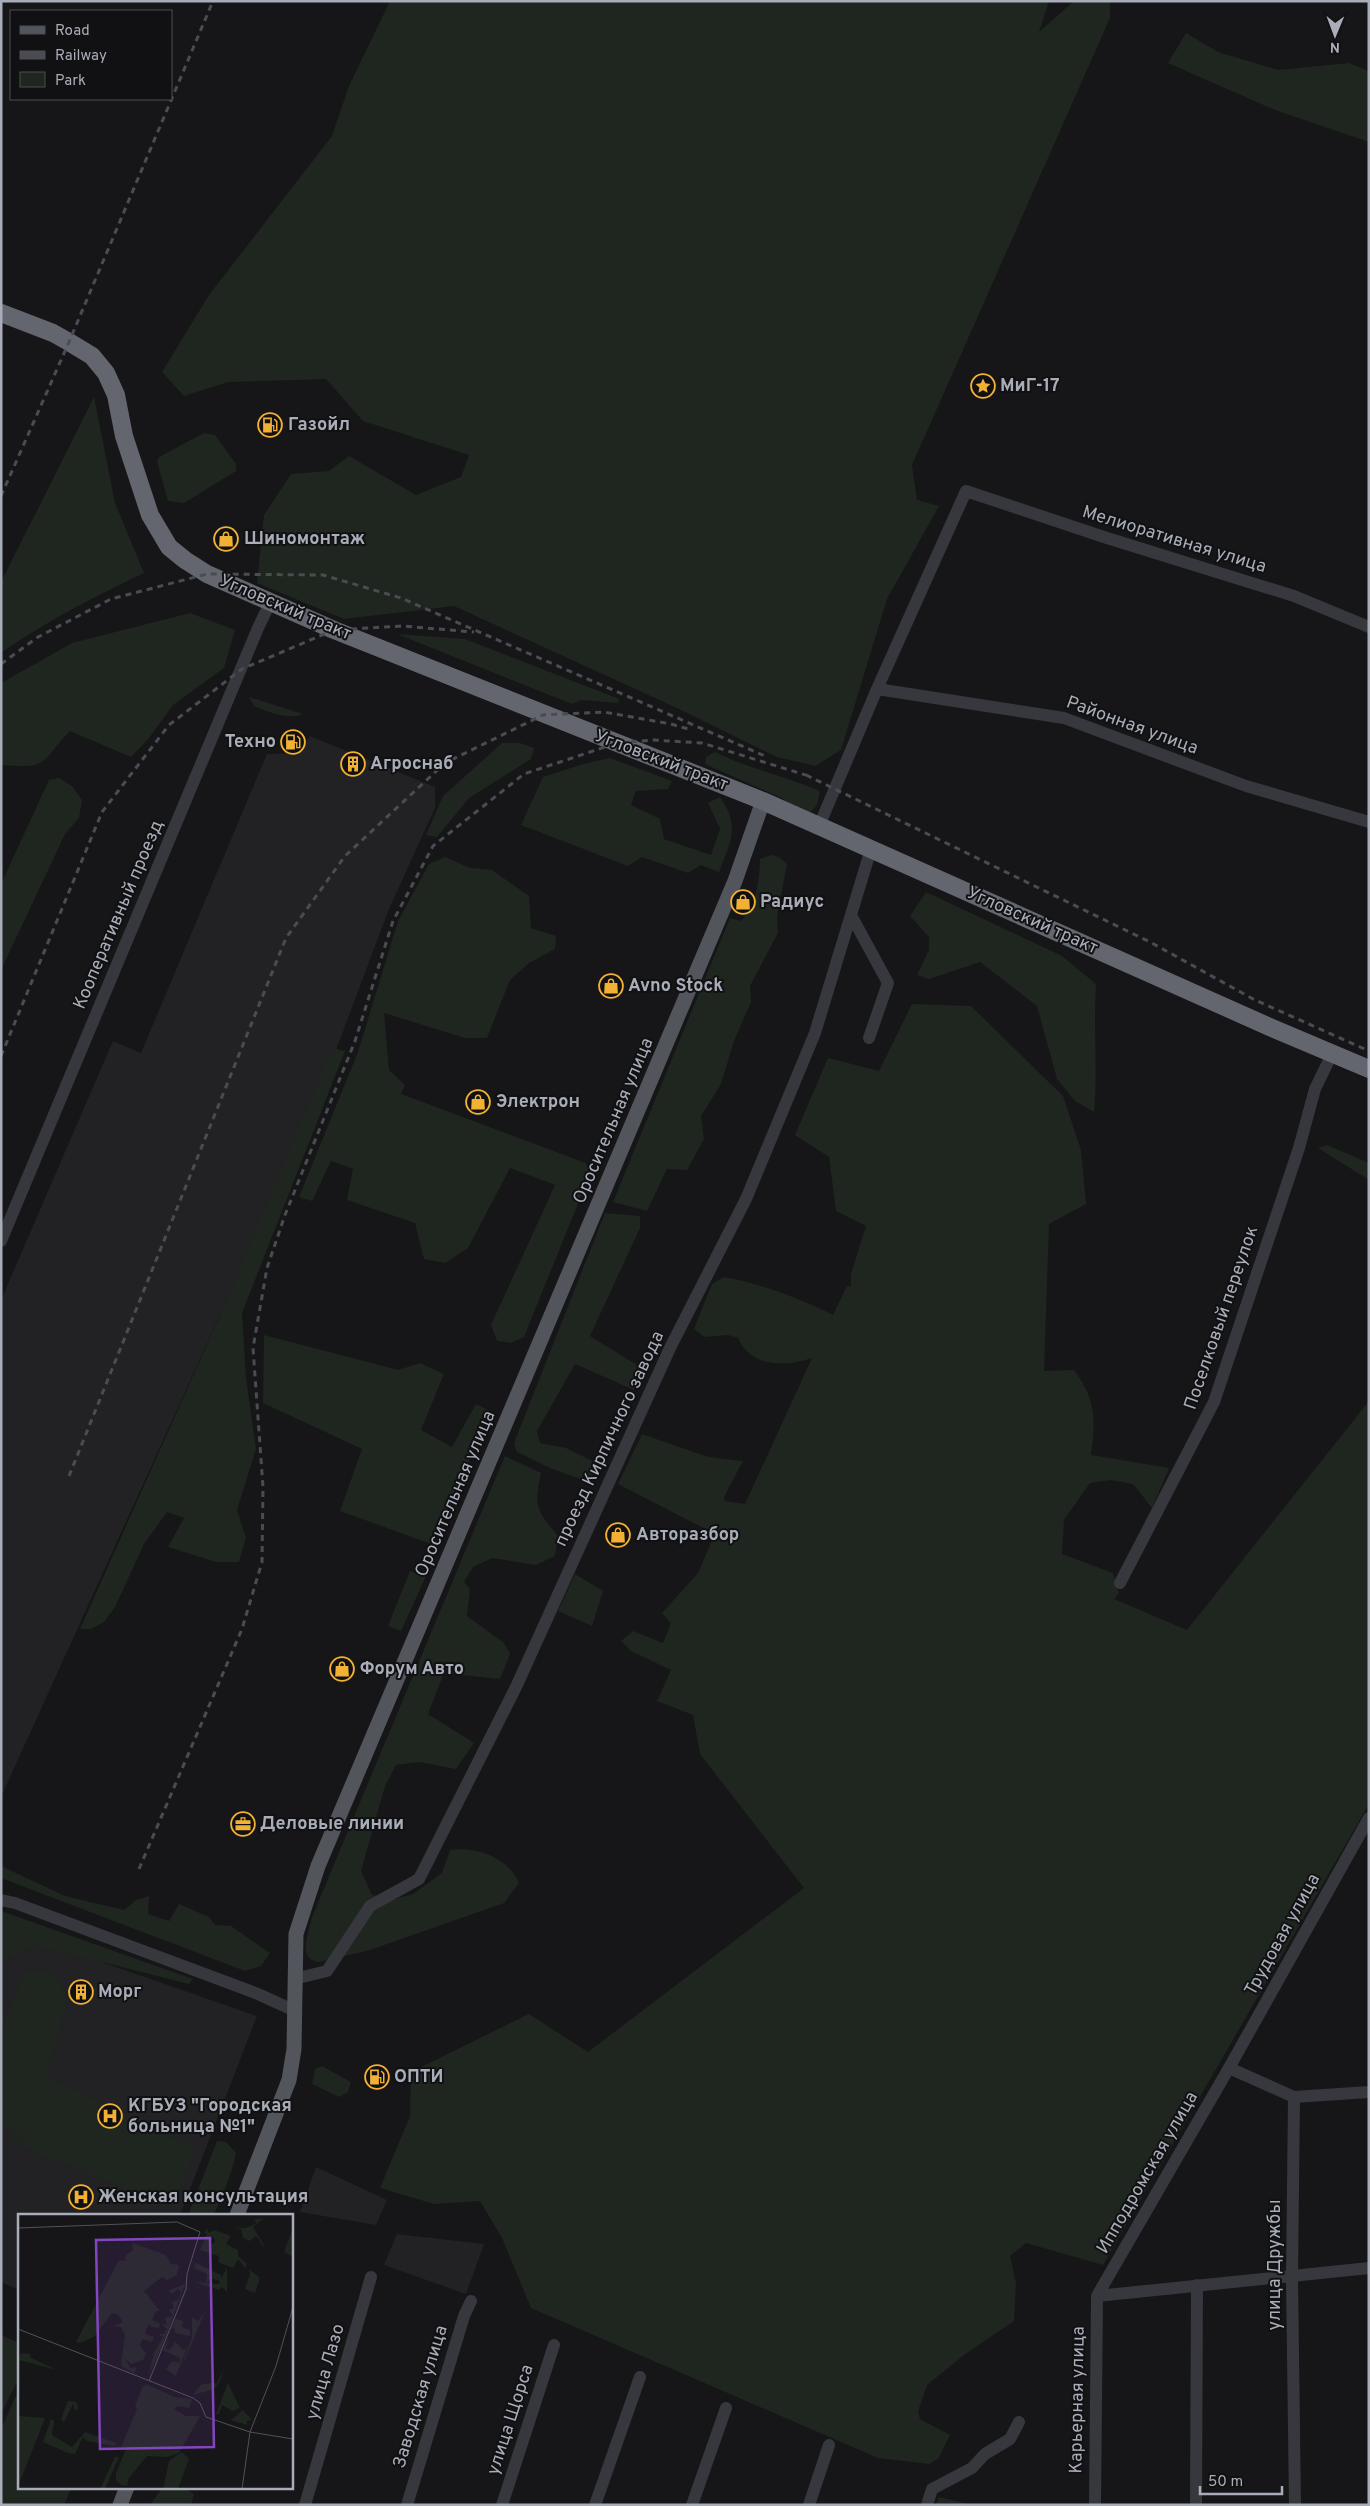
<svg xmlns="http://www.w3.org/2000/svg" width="1370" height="2506" font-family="Overpass,sans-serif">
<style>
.built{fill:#222225}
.green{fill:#1e261f}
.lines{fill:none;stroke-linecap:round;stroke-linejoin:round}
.minor{stroke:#37383d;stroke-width:12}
.major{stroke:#53555c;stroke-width:15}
.highway{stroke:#63666e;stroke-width:18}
.rail{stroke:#4a4c52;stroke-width:3;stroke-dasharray:6 5;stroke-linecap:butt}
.labels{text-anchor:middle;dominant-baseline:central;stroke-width:4;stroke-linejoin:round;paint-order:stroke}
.poi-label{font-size:18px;font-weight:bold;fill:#a8adb8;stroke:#111113;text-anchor:start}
.street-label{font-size:18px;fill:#a8adb8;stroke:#111113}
.inset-road{fill:none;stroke:#505258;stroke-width:1}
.view{fill:#8446be;fill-opacity:0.15;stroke:#8446be;stroke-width:2.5}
.inset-edge{fill:none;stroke:#a8adb8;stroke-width:2.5}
</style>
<rect width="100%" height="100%" fill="#161618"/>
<path class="built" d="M 310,736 L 435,787 L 435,808 L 389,909 L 315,1106 L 1,1797 L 1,1300 L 113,1041 L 141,1053 L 267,754 L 299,753 Z
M 1,1927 L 257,2016 L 180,2215 L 19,2215 L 19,2290 L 1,2282 Z
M 316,2167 L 387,2200 L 376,2225 L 300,2212 Z
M 397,2234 L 484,2244 L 466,2294 L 384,2265 Z"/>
<path class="green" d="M 390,1 L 1049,1 L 1039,32 L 1074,1 L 1110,1 L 1110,18 L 912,465 L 917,500 L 939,506 L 887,599 L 841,750 L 815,766 L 777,757 L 679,709 L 454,606 L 344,619 L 257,583 L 264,515 L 291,474 L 329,471 L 349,456 L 416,495 L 461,477 L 469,455 L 363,421 L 326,379 L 228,382 L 184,396 L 162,372 L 209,295 L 332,136 L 349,86 Z
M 1186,33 L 1218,52 L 1278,70 L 1349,63 L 1369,71 L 1369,142 L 1275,110 L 1168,63 Z
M 94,397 L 115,503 L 144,573 C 94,597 46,621 1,653 L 1,582 Z
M 204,433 L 215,435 L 236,464 L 236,471 L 184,503 L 168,501 L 157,461 L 159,457 Z
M 190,613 L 235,630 L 224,668 L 173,705 L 149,738 L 131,757 L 70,731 C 39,763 51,769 1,765 L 1,683 L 72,643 Z
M 397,634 L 465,639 L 619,699 L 618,703 L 581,700 L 572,704 Z
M 249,697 L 303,714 C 288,720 268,712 254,706 Z
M 502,743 L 520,743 L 534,748 L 531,759 L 469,798 L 437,837 L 426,835 L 443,796 Z
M 715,752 C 749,769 785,776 820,791 L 817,805 L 807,816 L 790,810 L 784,799 L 705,764 L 706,757 Z
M 610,758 L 672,781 L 668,789 L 636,791 L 631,805 L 660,819 L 664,839 L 711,855 L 720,829 L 708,803 L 720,797 C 741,827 730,842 719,872 L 701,865 L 688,873 L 642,857 L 628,866 L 521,825 L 543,777 L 583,764 Z
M 59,778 L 72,786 L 82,800 L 79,818 L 65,834 L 2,968 L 1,884 L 49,780 Z
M 771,855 L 779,857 L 787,864 L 777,917 L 778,933 L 750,986 L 751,1002 L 734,1041 L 721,1084 L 701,1116 L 704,1139 L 687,1170 L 667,1169 L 647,1211 L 613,1202 L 730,918 L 741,921 C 757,904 759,882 760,859 Z
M 445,857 L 470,868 L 492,870 L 529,896 L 531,928 L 556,936 L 555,949 L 529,963 L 510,980 L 487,1038 L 465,1038 L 384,1013 L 389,1070 L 405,1085 L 401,1094 L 586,1163 L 590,1174 L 524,1337 L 511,1343 L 497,1341 L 491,1325 L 555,1185 L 510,1168 L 468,1248 L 445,1263 L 424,1259 L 415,1223 L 347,1200 L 353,1169 L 331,1161 L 312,1201 L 299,1197 L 358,1052 L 398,921 L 429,864 Z
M 926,892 L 1062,956 L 1096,984 C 1093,1027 1098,1070 1094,1112 L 1075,1101 L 1057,1079 L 1037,1006 L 980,962 L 929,979 L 917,975 L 929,950 L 929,937 L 910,916 Z
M 912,1004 L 971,1006 L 1063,1096 L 1081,1150 L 1086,1204 L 1049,1224 L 1044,1371 L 1074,1370 C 1096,1399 1096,1420 1091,1455 L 1169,1468 L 1152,1508 L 1133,1484 L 1111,1480 L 1090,1483 L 1064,1520 L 1062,1554 L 1113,1573 L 1119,1593 L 1114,1599 L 1187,1630 L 1369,1401 L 1369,1804 L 1103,2265 L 1026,2243 L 1010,2256 L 1016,2283 L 1014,2321 L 964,2355 L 927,2385 L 918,2411 L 920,2419 L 950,2435 L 938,2459 L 929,2464 L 878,2458 L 531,2308 L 502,2238 L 480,2201 L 434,2204 L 380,2188 L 410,2116 L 411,2072 L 529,2014 L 588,2052 L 804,1888 L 700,1754 L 693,1715 L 657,1701 L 671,1670 L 631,1651 L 621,1641 L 633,1631 L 663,1643 L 671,1623 L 662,1613 L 698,1573 L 715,1534 L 618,1484 L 642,1434 L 708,1457 L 743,1461 L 724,1497 L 725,1501 L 745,1504 L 812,1358 C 786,1367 751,1368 738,1338 L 728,1335 L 704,1337 L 694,1329 L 712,1284 L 724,1277 C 762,1284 799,1298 833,1315 L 847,1286 L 851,1286 L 851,1274 L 866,1226 L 836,1211 L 829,1157 L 795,1135 L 828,1058 L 879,1071 Z
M 332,1048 L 345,1051 L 242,1313 L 246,1378 L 256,1449 L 237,1510 L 246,1538 L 239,1562 L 216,1562 L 168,1547 L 184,1518 L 167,1512 L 144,1544 L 115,1607 L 104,1622 L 91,1629 L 80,1629 L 226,1302 Z
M 1327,1145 L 1369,1163 L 1369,1180 L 1318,1148 Z
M 605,1213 L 640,1216 L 640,1228 L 590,1336 L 645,1370 L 634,1390 L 575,1364 L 537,1431 L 540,1443 L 566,1448 L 598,1464 L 593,1480 L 587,1481 L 552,1469 L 517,1452 L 514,1443 Z
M 264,1335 L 398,1370 L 420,1363 L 444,1374 L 421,1430 L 452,1447 L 476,1404 L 490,1411 L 434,1545 L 340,1511 L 362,1449 L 263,1403 Z
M 505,1456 L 541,1473 C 534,1506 536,1510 558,1536 L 555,1556 L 536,1565 L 492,1558 L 473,1567 L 464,1582 L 470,1589 L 467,1616 L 504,1643 L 510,1654 L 500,1679 L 444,1673 L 428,1714 L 474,1743 L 456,1769 L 419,1762 L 396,1765 L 385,1786 L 361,1871 L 372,1895 L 395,1899 L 413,1894 L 442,1873 L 450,1850 C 476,1846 509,1858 519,1883 L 504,1903 L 370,1950 L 320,1962 C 296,1961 309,1932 312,1917 Z
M 410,1571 L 426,1576 L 401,1631 L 388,1626 Z
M 575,1574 L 603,1591 L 592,1626 L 558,1611 Z
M 1,1866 L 65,1896 L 124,1910 L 136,1900 L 149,1896 L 148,1914 L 169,1921 L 179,1904 L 209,1917 L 215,1925 L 231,1926 L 270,1953 L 261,1966 L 245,1971 L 1,1878 Z
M 1,1911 L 193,1979 L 189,1984 L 35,1945 L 1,1961 Z
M 24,1971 L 54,1973 L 68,2001 L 45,2076 L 196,2149 L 173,2207 L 27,2149 L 1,2120 L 1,2034 Z
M 322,2066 L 351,2082 L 348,2092 L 339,2097 L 312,2084 L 315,2069 Z
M 217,2141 L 226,2142 L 236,2153 C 232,2174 222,2195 214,2215 L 188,2215 Z
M 1,2335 L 19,2343 L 19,2378 L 1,2414 Z
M 19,2389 L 19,2487 L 72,2487 L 64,2505 L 1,2505 L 1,2429 Z
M 163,2487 L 182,2487 L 194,2494 L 191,2505 L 150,2505 Z
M 939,2497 L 973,2505 L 936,2505 Z"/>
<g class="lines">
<path class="minor" d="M 877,689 L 1064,718 L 1246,786 L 1369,822
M 819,826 L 877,689 L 966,491 L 1107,538 L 1294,596 L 1369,627
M 851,915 L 888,983 L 869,1038
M 1,1241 L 258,628 L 270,603
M 1120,1583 L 1214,1402 L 1299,1148 L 1315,1089 L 1332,1054
M 1,1900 L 15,1903 L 258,1994 L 293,2010
M 294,1979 L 327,1971 L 370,1906 L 419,1879 L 516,1687 L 670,1348 L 746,1199 L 815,1033 L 871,849
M 1229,2068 L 1294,2097 L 1292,2278 L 1295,2505
M 1294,2097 L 1369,2092
M 1097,2296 L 1369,2268
M 305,2505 L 371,2277
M 407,2505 L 464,2316 L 471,2301
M 502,2505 L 554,2345
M 595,2505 L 640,2377
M 692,2505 L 726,2408
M 809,2505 L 829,2445
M 927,2505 L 932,2489 L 972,2468 L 985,2454 L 1010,2439 L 1019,2422
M 1095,2505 L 1097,2296 L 1229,2068 L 1369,1818
M 1196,2505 L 1197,2285"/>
<path class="major" d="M 237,2215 L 289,2080 L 294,2049 L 296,1934 L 318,1866 L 735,881 L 763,801
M 120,2505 L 127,2487"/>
<path class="highway" d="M 1,313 L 53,333 L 69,342 L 92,356 L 106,373 L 116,395 L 124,436 L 150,515 L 169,547 L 185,560 L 207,574 L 334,630 L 763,801 L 1272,1028 L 1369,1069"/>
<path class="rail" d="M 1,496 L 69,342 L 213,1
M 1,664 L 38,637 L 111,599 L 207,574 L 323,575 L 401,598 L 765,756
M 806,775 L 1150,942 L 1255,1000 L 1369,1051
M 1,1056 L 102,812 L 169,725 L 242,669 L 334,630 L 402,626 L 474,632
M 69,1476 L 286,938 L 345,856 L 445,763 L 543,715 L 604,712 L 671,724 L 688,729
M 139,1869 L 242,1629 L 262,1562 L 263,1487 L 253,1348 L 267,1268 L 285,1215 L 355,1041 L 393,921 L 433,846 L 524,774 L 617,743 L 653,740 L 702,743 L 812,777"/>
</g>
<defs>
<g id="sight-ring" transform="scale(1.25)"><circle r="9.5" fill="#111113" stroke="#f2b134" stroke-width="1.5"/><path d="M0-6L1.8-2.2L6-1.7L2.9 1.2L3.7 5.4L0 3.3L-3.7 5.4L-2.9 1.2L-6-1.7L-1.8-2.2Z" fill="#f2b134"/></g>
<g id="fuel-ring" transform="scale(1.25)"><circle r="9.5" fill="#111113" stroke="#f2b134" stroke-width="1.5"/><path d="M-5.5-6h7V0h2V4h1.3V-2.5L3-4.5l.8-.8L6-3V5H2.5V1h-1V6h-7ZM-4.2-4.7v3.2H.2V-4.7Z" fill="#f2b134"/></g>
<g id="shop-ring" transform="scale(1.25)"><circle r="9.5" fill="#111113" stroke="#f2b134" stroke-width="1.5"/><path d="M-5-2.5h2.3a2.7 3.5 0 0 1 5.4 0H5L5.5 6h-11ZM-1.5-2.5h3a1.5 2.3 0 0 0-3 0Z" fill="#f2b134"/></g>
<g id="building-ring" transform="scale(1.25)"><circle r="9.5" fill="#111113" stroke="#f2b134" stroke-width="1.5"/><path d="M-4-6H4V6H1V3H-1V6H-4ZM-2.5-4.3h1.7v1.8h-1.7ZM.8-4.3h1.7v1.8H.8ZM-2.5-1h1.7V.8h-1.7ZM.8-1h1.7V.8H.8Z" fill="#f2b134"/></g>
<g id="office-ring" transform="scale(1.25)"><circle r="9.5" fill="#111113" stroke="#f2b134" stroke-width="1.5"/><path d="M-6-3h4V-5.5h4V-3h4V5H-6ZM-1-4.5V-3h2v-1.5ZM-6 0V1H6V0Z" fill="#f2b134"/></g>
<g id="hospital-ring" transform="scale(1.25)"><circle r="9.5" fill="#111113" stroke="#f2b134" stroke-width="1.5"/><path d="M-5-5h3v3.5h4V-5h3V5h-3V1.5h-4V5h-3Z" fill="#f2b134"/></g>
</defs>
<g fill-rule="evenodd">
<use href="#sight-ring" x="983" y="386"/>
<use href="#fuel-ring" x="270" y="425"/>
<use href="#shop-ring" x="226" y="539"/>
<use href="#fuel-ring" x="293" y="742"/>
<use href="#building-ring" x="353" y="764"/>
<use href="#shop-ring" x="743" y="902"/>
<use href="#shop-ring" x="611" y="986"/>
<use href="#shop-ring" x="478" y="1102"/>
<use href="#shop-ring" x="618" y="1535"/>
<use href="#shop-ring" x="342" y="1669"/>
<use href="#office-ring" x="243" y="1824"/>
<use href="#building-ring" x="81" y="1992"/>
<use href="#fuel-ring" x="377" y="2077"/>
<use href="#hospital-ring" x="110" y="2116"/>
<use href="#hospital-ring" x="81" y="2197"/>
</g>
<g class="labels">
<g class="poi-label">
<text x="1000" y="386">МиГ-17</text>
<text x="288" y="425">Газойл</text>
<text x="244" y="539">Шиномонтаж</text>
<text x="276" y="742" text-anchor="end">Техно</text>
<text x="370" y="764">Агроснаб</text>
<text x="760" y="902">Радиус</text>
<text x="628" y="986">Avno Stoсk</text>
<text x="496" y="1102">Электрон</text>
<text x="636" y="1535">Авторазбор</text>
<text x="360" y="1669">Форум Авто</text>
<text x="260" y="1824">Деловые линии</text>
<text x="98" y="1992">Морг</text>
<text x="394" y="2077">ОПТИ</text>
<text x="128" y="2106">КГБУЗ "Городская<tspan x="128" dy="21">больница №1"</tspan></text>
<text x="98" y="2197">Женская консультация</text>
</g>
<g class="street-label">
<text transform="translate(1174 540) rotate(17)">Мелиоративная улица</text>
<text transform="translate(285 608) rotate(23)">Угловский тракт</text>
<text transform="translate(1132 726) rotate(20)">Районная улица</text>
<text transform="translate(661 761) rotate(21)">Угловский тракт</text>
<text transform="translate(119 915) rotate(-67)">Кооперативный проезд</text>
<text transform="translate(1032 921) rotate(24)">Угловский тракт</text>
<text transform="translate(614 1121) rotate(-67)">Оросительная улица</text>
<text transform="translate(1222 1318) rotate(-71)">Поселковый переулок</text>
<text transform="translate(610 1439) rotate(-65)">проезд Кирпичного завода</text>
<text transform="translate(456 1494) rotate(-67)">Оросительная улица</text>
<text transform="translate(1283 1935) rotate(-61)">Трудовая улица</text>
<text transform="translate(1148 2173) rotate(-60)">Ипподромская улица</text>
<text transform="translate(1275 2265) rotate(-90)">улица Дружбы</text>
<text transform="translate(326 2372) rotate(-74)">улица Лазо</text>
<text transform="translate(421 2397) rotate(-73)">Заводская улица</text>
<text transform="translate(1078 2400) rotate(-89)">Карьерная улица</text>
<text transform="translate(511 2420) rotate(-72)">улица Щорса</text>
</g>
</g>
<g transform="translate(18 2214)">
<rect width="275" height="275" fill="#161618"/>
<path d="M 246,4 L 235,13 L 246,31 L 245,33 L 240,24 L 237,22 L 232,27 L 225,24 L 223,15 L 215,14 L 228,14 L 239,9 L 235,6 ZM 189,14 L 191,19 L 196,16 L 213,22 L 208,30 L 220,36 L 220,42 L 229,50 L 227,54 L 220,45 L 215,54 L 200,48 L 201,42 L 182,36 L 189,20 L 195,23 L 192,31 L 197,28 L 196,23 L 186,19 ZM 274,17 L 275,18 L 275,43 L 266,38 ZM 114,29 L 148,41 L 153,50 L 161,51 L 159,61 L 149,66 L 144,63 L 126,77 L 142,97 L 138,97 L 134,106 L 142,110 L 140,114 L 132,112 L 131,109 L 127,120 L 136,123 L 134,128 L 125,125 L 123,127 L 122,132 L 128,139 L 125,146 L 113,150 L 106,144 L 113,154 L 118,153 L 117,160 L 103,152 L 107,121 L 103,113 L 96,112 L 105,108 L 100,101 L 94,99 L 76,123 L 62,129 L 58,128 L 101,46 L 107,47 L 108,41 L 115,36 ZM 178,49 L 203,61 L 203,65 L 209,54 L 209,78 L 204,73 L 201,76 L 177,68 L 201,70 L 202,67 L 193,64 L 188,69 L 189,60 L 176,54 ZM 231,55 L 242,64 L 237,79 L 227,75 L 232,60 ZM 167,70 L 144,133 L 130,163 L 136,139 L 145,123 L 140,120 L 146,120 L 149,115 L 144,110 L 149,111 L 147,104 L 155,102 L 151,96 L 156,94 L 154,88 L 160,86 L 163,78 L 160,75 L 154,80 L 150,77 ZM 187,97 L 167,146 L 166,146 L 174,124 L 174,103 L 180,107 ZM 157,105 L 165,107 L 164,113 L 172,116 L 172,122 L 157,119 L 156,113 L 153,116 ZM 151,122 L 148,135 L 152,136 L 157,128 L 165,136 L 169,134 L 158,162 L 148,155 L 154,147 L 162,149 L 162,144 L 145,136 ZM 3,139 L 12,140 L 13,144 L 39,156 L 1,146 ZM 207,153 L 202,167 L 196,175 L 175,181 L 184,170 L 199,169 ZM 210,169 L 222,194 L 214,197 L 204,191 L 201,200 L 198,200 ZM 130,171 L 157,183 L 174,185 L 171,194 L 160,192 L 156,195 L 168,202 L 182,202 L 161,239 L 149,243 L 129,242 L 111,264 L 109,272 L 103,271 L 98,266 L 98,259 L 109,233 L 103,233 L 119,195 L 117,192 L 125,172 ZM 50,187 L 58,188 L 60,194 L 57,197 L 55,190 L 46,208 L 43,205 ZM 225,196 L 234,206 L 229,207 L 229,211 L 213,206 ZM 0,202 L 27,204 L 0,273 ZM 33,205 L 36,207 L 34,221 L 54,233 L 67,218 L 98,229 L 97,232 L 69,227 L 65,223 L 57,240 L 50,239 L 25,228 ZM 164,238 L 171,245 L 160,275 L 145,275 L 151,247 ZM 97,243 L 101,243 L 87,275 L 82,275 Z" fill="#1e261f"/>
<path class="inset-road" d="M 0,14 L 159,8 L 182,18 L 169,60 L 168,75 L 131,167M 275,93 L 258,152 L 232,218 L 275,225M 0,115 L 175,184 L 182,189 L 188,203 L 232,218 L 224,275"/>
<path class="view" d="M 192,24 L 196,233 L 82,235 L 78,26 Z"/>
<rect width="275" height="275" class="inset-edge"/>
</g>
<rect width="1370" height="2506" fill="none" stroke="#a8adb8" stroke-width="5"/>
<rect x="10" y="10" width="162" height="90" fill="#111113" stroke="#4d4f55"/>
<rect x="20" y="26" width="25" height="8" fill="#53555c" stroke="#4d4f55"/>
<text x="55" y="35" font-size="15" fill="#a8adb8">Road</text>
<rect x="20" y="51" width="25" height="8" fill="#4a4c52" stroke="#4d4f55"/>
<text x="55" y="60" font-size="15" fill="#a8adb8">Railway</text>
<rect x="20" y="72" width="25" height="15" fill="#1e261f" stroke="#4d4f55"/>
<text x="55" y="85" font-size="15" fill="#a8adb8">Park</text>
<g transform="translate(1335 35) rotate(181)" stroke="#111113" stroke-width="4" paint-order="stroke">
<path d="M0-4L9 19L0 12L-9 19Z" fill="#a8adb8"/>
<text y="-8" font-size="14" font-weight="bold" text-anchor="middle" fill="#a8adb8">N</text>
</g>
<path d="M1200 2486v8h82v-8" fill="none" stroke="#a8adb8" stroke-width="2.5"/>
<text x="1208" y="2486" font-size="15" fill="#a8adb8" stroke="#111113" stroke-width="4" paint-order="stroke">50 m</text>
</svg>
